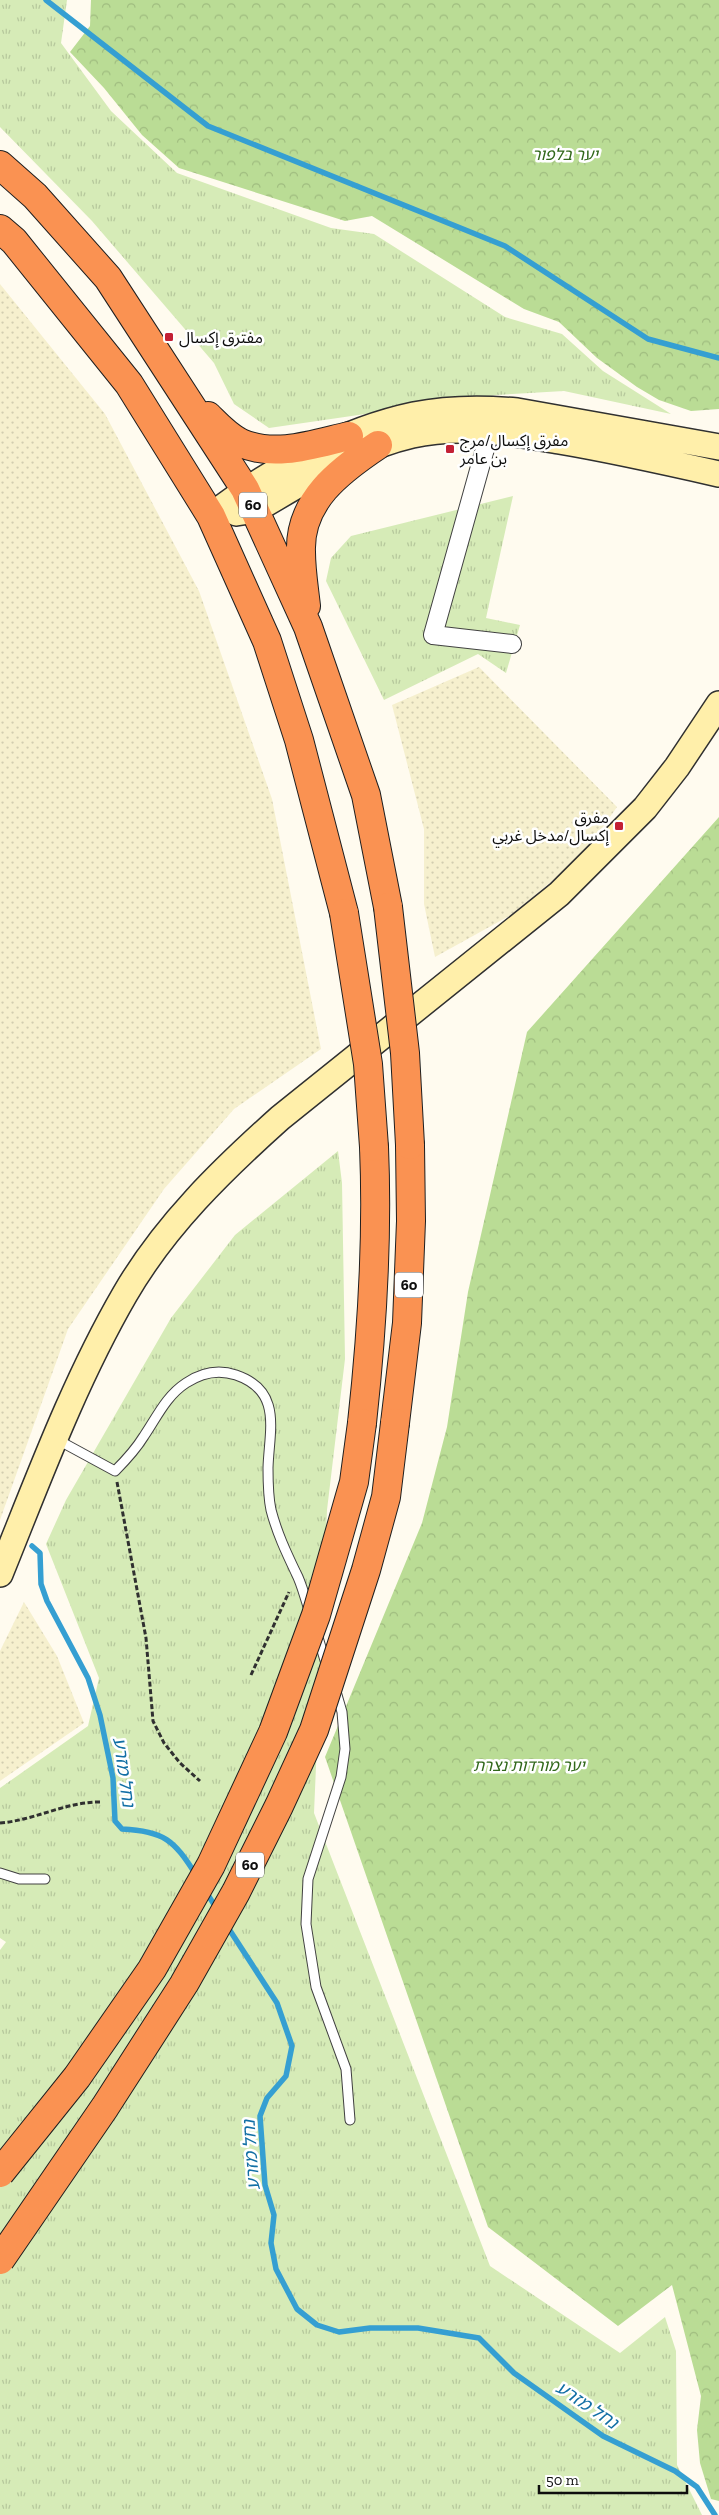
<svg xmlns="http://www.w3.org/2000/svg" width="719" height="2515" font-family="'Zilla Slab','Noto Sans Arabic','Noto Sans Hebrew',serif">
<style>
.farmland{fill:url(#farmland-dots)}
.grass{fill:url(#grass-tufts)}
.forest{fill:url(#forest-crowns)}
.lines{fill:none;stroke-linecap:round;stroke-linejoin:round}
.stream{stroke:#359fd2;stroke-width:5.5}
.lane-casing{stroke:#414141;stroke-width:11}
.street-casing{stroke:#414141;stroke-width:20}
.secondary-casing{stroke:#303030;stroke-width:28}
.highway-casing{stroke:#1f1f1f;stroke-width:30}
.path{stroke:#303030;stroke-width:3;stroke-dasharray:5 2.5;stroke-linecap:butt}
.lane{stroke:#fff;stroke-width:9}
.street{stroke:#fff;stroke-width:18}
.secondary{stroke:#ffefaa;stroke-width:25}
.highway{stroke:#fa9252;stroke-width:28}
.highway-bridge-casing{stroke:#1f1f1f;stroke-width:30;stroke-linecap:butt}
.highway-bridge{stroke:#fa9252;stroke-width:28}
.poi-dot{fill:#c32034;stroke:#fff;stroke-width:2}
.labels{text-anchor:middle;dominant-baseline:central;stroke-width:5;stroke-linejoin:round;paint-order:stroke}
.shield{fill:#fff;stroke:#565656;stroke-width:1}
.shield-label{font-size:15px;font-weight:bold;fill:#0e0e0e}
.park-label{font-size:16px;font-style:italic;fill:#31681b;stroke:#fff}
.poi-label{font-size:16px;fill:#0e0e0e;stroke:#fff;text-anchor:start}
.water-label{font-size:18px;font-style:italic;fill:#126fa5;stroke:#fff}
</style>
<defs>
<pattern id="farmland-dots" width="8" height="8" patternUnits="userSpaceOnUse" patternTransform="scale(1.25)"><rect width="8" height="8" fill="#f6f0ce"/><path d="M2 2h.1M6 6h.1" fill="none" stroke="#d2cdb0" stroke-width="1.8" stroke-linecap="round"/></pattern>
<pattern id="grass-tufts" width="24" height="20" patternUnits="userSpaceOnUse" patternTransform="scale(1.25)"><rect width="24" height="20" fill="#d6ebb7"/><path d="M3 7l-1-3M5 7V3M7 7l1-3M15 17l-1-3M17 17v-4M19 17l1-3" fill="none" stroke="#b6c89c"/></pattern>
<pattern id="forest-crowns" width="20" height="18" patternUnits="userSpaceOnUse" patternTransform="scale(1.25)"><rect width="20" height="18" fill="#badc95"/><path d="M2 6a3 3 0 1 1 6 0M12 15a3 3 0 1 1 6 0" fill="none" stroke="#9fbc7f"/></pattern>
</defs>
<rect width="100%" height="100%" fill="#fffbef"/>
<path class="farmland" d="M 0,284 L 105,414 L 199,591 L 272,799 L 321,1049 L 234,1109 L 164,1189 L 68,1329 L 0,1520 Z
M 479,667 L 617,807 L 582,856 L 511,915 L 435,957 L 424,904 L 424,829 L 392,705 Z
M 24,1602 L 57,1656 L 84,1723 L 0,1781 L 0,1651 Z"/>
<path class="grass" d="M 0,0 L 67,0 L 61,43 L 111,111 L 177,173 L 331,228 L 374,234 L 505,317 L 562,334 L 603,371 L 671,414 L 564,391 L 496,395 L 269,428 L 234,404 L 214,363 L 92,221 L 0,127 Z
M 513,496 L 486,618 L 520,625 L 506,673 L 478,654 L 384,700 L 326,581 L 331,558 L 351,536 Z
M 338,1151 L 342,1183 L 345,1359 L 327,1510 L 314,1813 L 490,2266 L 620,2353 L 665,2317 L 676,2351 L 677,2465 L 702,2515 L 0,2515 L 0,1950 L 6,1942 L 0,1938 L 0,1788 L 88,1726 L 99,1678 L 46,1544 L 66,1500 L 171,1318 L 235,1235 Z"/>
<path class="forest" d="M 91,0 L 719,0 L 719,409 L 691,411 L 659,400 L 637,387 L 597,358 L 559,322 L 524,309 L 372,216 L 345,221 L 179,168 L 142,135 L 104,88 L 70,52 L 90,26 Z
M 719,817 L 719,2501 L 711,2499 L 700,2463 L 697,2430 L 701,2396 L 672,2285 L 618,2326 L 488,2227 L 325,1757 L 422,1523 L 447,1427 L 468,1292 L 527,1032 Z"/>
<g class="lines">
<path class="stream" d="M 46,0 L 208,126 L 505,246 L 648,339 L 719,358
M 32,1546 L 40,1553 L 41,1584 L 47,1601 L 88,1678 L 100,1715 L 113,1778 L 115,1821 L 122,1829 C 164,1831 174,1840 196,1875
M 206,1892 L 217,1909
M 227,1926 L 277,2003 L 292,2046 L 286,2076 L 267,2098 L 260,2116 L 265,2185 L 274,2215 L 271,2243 L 276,2269 L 297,2309 L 317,2325 L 339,2332 L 370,2328 L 418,2328 L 479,2338 L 514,2373 L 603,2436 L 675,2471 L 697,2487 L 715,2515"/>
<g class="lane-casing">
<path id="lane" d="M 56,1439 L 115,1471 C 126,1460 136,1449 144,1436 C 157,1417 166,1396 186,1383 C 201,1373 218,1369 236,1375 C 283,1391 269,1431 268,1468 C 268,1482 268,1496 271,1510 C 277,1533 286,1552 296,1573 C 302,1584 305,1599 310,1612
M 317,1634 L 327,1667
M 335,1688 L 342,1712 L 345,1749 L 341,1777 L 308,1879 L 306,1924 L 316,1987 L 346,2069 L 350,2120
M 0,1873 L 19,1879 L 45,1879"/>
</g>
<g class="street-casing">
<path id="street" d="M 490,431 L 433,635 L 512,644"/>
</g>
<g class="secondary-casing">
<path id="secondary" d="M 236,513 L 255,510 C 305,481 355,448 412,435 C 461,424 511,433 559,441 C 613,450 666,462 719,474
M 211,516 C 268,471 343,430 414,415 C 448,408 483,408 517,411 L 719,447
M 0,1574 C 38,1480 74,1382 125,1294 C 165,1225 222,1170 280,1118 L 559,894 L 645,808 L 677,767 L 719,704"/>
</g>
<g class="highway-casing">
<path id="highway" d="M 0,165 L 35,196 L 108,278 L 245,489 L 308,627 L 366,795 L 388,907
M 0,229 L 14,241 L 129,384 L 211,516 L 267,641 L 299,740 L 344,913
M 208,416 C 218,426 228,437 241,443 C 276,458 314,444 349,436
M 306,606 C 304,588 301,570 301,552 C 299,501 339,471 378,445
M 362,1423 C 372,1332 378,1240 374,1147
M 395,1423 L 407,1323 L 411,1221 L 410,1145"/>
</g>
<path class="path" d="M 117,1482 L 146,1638 L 153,1721 L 164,1743 L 180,1763 L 200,1781
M 251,1675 L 289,1592
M 0,1823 C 36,1820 67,1801 102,1802"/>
<use href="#lane" class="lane"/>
<use href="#street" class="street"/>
<use href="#secondary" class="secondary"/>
<use href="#highway" class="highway"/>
<g class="highway-bridge-casing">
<path id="highway-bridge" d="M 388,907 L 405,1053 L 410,1145
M 344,913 L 368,1064 L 374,1147
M 0,2173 L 77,2077 L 152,1969 L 211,1865 L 273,1732 L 316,1615 L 354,1482 L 362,1423
M 0,2260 L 105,2107 L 184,1984 L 236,1892 L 279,1806 L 314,1730 L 366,1570 L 386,1497 L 395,1423"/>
</g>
<use href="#highway-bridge" class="highway-bridge"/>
</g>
<g class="poi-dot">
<rect x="164" y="332" width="10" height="10" rx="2.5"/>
<rect x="445" y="444" width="10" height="10" rx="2.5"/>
<rect x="614" y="821" width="10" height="10" rx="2.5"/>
</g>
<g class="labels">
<g class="shield">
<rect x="239" y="492.5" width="28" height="25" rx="4"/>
<rect x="395" y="1272.5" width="28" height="25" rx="4"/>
<rect x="236" y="1852.5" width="28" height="25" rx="4"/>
</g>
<g class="shield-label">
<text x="253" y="505">60</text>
<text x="409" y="1285">60</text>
<text x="250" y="1865">60</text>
</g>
<g class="park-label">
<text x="565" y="154">יער בלפור</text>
<text x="529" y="1765">יער מורדות נצרת</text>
</g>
<g class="poi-label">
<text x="179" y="337">مفترق إكسال</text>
<text x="460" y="440">مفرق إكسال/مرج<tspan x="460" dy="18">بن عامر</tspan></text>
<text x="609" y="817" text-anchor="end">مفرق<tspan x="609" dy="18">إكسال/مدخل غربي</tspan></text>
</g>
<g class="water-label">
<text transform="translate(124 1772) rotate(82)">נחל מזרע</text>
<text transform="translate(251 2155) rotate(-94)">נחל מזרע</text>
<text transform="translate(587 2405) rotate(34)">נחל מזרע</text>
</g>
</g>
<path d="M539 2485v8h148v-8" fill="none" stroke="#0e0e0e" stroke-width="2.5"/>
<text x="546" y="2485" font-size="15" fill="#0e0e0e" stroke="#ffffff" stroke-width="4" paint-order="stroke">50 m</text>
</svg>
